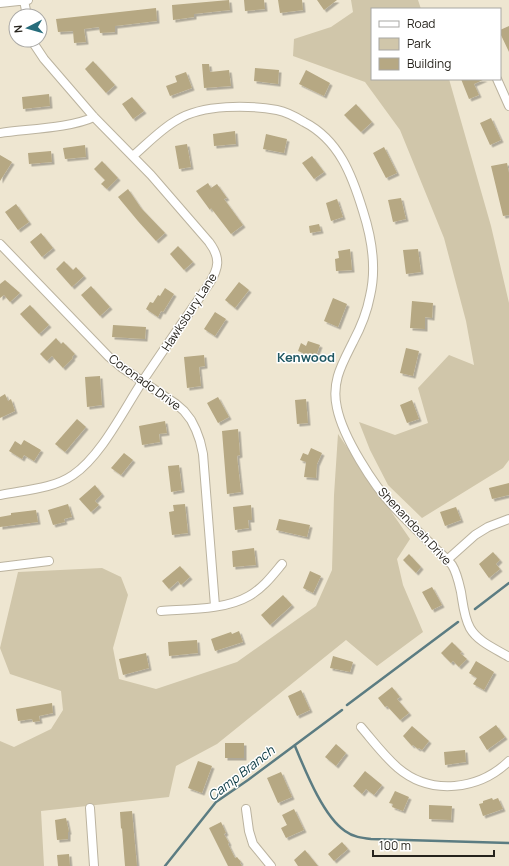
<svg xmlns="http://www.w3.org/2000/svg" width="509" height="866" font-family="Manrope,sans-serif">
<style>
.green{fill:#d0c6aa}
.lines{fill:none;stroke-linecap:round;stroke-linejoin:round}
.stream{stroke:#5b7c82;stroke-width:2.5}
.building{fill:#b6a883;filter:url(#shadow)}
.street-casing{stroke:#bbb39f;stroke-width:10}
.street{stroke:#fff;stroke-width:8}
.labels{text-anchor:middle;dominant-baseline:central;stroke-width:3;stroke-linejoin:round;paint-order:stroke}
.street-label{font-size:12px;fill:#26231c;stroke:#fff}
.neighbourhood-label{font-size:13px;font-weight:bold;fill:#1f5762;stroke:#fff}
.water-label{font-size:13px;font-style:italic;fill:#0a3942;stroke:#fff}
</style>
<defs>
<filter id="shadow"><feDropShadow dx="2.5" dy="2.5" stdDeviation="0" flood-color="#0004"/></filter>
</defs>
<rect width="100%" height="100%" fill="#eee6d1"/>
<path class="green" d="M 351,0 L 418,0 L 421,9 L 372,9 L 372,79 L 449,79 L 491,226 L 509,303 L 509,460 L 503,468 L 422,518 L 388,485 L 370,450 L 359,422 L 395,435 L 428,423 L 418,388 L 449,355 L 474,365 L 466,321 L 444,238 L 400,130 L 365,82 L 293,56 L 294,39 L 331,27 L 353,12 Z
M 338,434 L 410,539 L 397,559 L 403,585 L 423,632 L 377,666 L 346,640 L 217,744 L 176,766 L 169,797 L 41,811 L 44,866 L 0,866 L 0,741 L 14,747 L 51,729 L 63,710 L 61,691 L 10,674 L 0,648 L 18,572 L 102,568 L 121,577 L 128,595 L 113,648 L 119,679 L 156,689 L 237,662 L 316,606 L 332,570 L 334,495 Z"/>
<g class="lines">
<path class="stream" d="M 475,609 L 509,583
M 347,705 L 458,622
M 295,746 C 305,770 323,816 345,831 C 353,837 362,838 371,839 L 509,843
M 165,866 L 216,802 L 248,780 L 342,710"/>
</g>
<path class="building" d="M 229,0 L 230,10 L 194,14 L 194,17 L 173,20 L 172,5 Z
M 244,0 L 264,0 L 265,9 L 245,11 Z
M 278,0 L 302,0 L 303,10 L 280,13 Z
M 317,0 L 337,0 L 324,10 Z
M 156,8 L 157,21 L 115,26 L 115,32 L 100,33 L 99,27 L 84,29 L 86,42 L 74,43 L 73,31 L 58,32 L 56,19 Z
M 509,26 L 509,52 L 500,33 L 500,30 Z
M 93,61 L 115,85 L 106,93 L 85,69 Z
M 202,64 L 209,64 L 210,72 L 229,70 L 231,86 L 204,88 Z
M 255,68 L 279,70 L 278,84 L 254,81 Z
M 306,70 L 330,83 L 324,96 L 299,84 Z
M 186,72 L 192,88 L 170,96 L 166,86 L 177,82 L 175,76 Z
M 461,79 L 485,79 L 474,84 L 479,95 L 469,99 Z
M 49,94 L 50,106 L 23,109 L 22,97 Z
M 132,97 L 144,111 L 133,119 L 122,104 Z
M 356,104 L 372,122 L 361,132 L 344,115 Z
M 491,118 L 501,140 L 490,145 L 480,123 Z
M 235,131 L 236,144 L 214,146 L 213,134 Z
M 266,134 L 287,139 L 284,153 L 263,149 Z
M 187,144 L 191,167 L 179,169 L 175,146 Z
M 85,145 L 86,157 L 65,159 L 63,148 Z
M 384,147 L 397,173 L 386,178 L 373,153 Z
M 51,151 L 52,162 L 29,164 L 28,153 Z
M 0,155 L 12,162 L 0,181 Z
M 312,156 L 324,172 L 314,179 L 302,163 Z
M 102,161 L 118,178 L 107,189 L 101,184 L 105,180 L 94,169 Z
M 507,163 L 509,173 L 509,215 L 503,216 L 491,166 Z
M 208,183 L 211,188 L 217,184 L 227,198 L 224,199 L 243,225 L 231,234 L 211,208 L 210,210 L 196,191 Z
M 128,189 L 141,208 L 165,233 L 156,241 L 138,221 L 118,197 Z
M 401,198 L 406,219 L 393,222 L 388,200 Z
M 337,199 L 343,217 L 331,221 L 326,203 Z
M 16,204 L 29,222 L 18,230 L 5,212 Z
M 319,224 L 321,231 L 310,233 L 309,226 Z
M 41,233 L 53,248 L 42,257 L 30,242 Z
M 178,246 L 193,262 L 184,270 L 170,254 Z
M 350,249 L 352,270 L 336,271 L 335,259 L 339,258 L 338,251 Z
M 418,249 L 421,272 L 406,274 L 403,250 Z
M 64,261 L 73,270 L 76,267 L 84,276 L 72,287 L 56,269 Z
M 5,280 L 20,293 L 10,302 L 4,295 L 0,298 L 0,284 Z
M 239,282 L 249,290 L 235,308 L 225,300 Z
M 91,286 L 110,307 L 100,316 L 81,295 Z
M 165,288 L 174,294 L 163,312 L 161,311 L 158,317 L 146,309 L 150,302 L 153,303 L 158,295 L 160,296 Z
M 333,298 L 347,304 L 338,327 L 324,321 Z
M 412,301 L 433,303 L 432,318 L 425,317 L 425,329 L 410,328 Z
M 30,305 L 49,325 L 39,334 L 20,314 Z
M 215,312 L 226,319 L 215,336 L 204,329 Z
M 113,325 L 146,327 L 145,339 L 112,337 Z
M 56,338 L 61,344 L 63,342 L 75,354 L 72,357 L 73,358 L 63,368 L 52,356 L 47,361 L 40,354 Z
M 308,341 L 320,345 L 314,361 L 301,356 L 303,353 L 298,351 L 301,343 L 306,346 Z
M 406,348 L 419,351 L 413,376 L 400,373 Z
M 204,355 L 205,366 L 199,367 L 201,386 L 187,388 L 184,357 Z
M 100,376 L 102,405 L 87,407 L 85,377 Z
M 5,394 L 8,401 L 11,399 L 15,411 L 0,418 L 0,397 Z
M 218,397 L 229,417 L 218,423 L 207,403 Z
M 306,399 L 308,423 L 297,424 L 295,400 Z
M 412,400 L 419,419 L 407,423 L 400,405 Z
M 77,419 L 86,427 L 65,452 L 55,444 Z
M 165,421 L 167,433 L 159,434 L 160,442 L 142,445 L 139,426 Z
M 238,429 L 240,455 L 237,456 L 241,492 L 227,494 L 222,431 Z
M 24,440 L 41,450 L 34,461 L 24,455 L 22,459 L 9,451 L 15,441 L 21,445 Z
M 311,448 L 322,453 L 317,464 L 316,478 L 304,477 L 306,462 L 300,460 L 303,453 L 308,455 Z
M 124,453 L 133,460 L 121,475 L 111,468 Z
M 179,465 L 182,490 L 171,492 L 168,466 Z
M 509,483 L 509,495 L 492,499 L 489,488 Z
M 95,485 L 102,494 L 95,501 L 99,505 L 91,512 L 79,499 Z
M 68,504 L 72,517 L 64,519 L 65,522 L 53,525 L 48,510 Z
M 185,504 L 188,533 L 172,535 L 169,512 L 174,511 L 173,505 Z
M 251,505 L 252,520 L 248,520 L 249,528 L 235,530 L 233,507 Z
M 456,507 L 461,520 L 445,526 L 440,512 Z
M 36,510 L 38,522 L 0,527 L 0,517 L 11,515 L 11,513 Z
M 279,519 L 310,525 L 307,537 L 276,530 Z
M 254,548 L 256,565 L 233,567 L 232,551 Z
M 493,552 L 500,560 L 496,564 L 500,569 L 489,578 L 479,564 Z
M 409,554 L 421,567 L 416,573 L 403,560 Z
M 180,566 L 190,577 L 181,585 L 178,581 L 169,589 L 162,581 Z
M 310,571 L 321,576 L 313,593 L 303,588 Z
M 432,587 L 442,605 L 432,610 L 422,592 Z
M 283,595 L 292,605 L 270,625 L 261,615 Z
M 239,631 L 243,642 L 215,651 L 211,639 L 231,632 L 232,634 Z
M 197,640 L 198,653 L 169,656 L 168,642 Z
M 452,642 L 462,652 L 460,653 L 467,659 L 459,667 L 453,661 L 451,663 L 441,653 Z
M 146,653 L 149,668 L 123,675 L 119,659 Z
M 333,656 L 353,662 L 350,672 L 330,668 Z
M 476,661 L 494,672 L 484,690 L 473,684 L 477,678 L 469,673 Z
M 392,687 L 400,697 L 397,699 L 409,713 L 400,720 L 387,706 L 385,707 L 378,698 Z
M 301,690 L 310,710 L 297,716 L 288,696 Z
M 52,703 L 53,713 L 39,716 L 40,721 L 33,722 L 32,719 L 18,721 L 16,709 Z
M 496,725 L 505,737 L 487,750 L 479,737 Z
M 412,726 L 429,741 L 422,750 L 419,748 L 418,749 L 413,745 L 412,746 L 403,736 Z
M 225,743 L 244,743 L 244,758 L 225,758 Z
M 336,744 L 346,753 L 336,766 L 325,757 Z
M 465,750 L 466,762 L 445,765 L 444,752 Z
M 198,761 L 212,766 L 202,793 L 188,788 Z
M 365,771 L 382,785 L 374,795 L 366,789 L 362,794 L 353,786 Z
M 281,772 L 292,797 L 278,803 L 267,778 Z
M 395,791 L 409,797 L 403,811 L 392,807 L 393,804 L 389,803 Z
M 492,798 L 493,800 L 498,798 L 503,809 L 483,816 L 479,804 L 483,803 L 483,801 Z
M 429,805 L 452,806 L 451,820 L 429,819 Z
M 294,809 L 304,830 L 286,838 L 281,828 L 287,825 L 282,815 Z
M 132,811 L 137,866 L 125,866 L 122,828 L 121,829 L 120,812 Z
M 66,818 L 69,832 L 68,832 L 68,839 L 57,840 L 55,820 Z
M 221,822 L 226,833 L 224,834 L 229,843 L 228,844 L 235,858 L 237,857 L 241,862 L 240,863 L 242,866 L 228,866 L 209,828 Z
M 342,842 L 348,849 L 334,861 L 328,854 Z
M 305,850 L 318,866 L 298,866 L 294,860 Z
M 69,854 L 70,866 L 58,866 L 57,855 Z"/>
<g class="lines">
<g class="street-casing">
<path id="street" d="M 24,0 L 27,16
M 0,3 L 28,0
M 497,79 L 509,106
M 0,133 C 27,129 71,128 94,117
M 133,156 C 147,144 161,129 177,120 C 203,104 249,105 277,110 C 287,112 296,117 304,122 C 339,140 352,175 363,211 C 372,239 377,267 370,296 C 367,312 361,327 353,342 C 342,364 331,382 337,408 C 343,437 373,485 394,507 C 407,521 421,534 434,547 C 440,553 447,559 452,565 C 457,573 459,583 461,592 C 463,604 464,617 470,628 C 478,642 496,649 509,657
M 0,244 L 109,357 L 121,367 L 176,404 L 184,411 L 191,420 L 196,430 L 200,441 L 203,454 L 215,606
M 0,495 C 24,490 53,489 73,475 C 101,456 123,411 142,382 C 164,349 187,316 209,284 C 219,268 221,258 209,242 L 151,175 L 94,117 L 44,59 L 34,44 L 33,40
M 447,560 L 475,535 L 488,527 L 509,519
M 0,567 L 49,561
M 161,611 C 188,609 225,610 249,596 C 263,588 272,576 282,564
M 361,727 C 373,741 384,756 398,768 C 431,796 479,790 509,761
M 90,808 L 94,866
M 246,809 L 249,831 L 253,844 L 271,866"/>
</g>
<use href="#street" class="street"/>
</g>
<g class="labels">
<g class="street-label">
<text transform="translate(189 312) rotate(-57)">Hawksbury Lane</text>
<text transform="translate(145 382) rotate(36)">Coronado Drive</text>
<text transform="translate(415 526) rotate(47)">Shenandoah Drive</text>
</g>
<g class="neighbourhood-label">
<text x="306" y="357">Kenwood</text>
</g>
<g class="water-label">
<text transform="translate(241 773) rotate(-38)">Camp Branch</text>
</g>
</g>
<rect x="371" y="8" width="130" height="72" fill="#ffffff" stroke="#a8a7a4"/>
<rect x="379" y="21" width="20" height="6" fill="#ffffff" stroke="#a8a7a4"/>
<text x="407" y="28" font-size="12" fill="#26231c">Road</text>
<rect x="379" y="38" width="20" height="12" fill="#d0c6aa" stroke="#a8a7a4"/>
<text x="407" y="48" font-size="12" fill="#26231c">Park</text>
<rect x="379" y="58" width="20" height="12" fill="#b6a883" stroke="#a8a7a4"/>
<text x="407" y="68" font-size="12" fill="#26231c">Building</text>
<g transform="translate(28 28) rotate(264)"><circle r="19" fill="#ffffff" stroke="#a8a7a4"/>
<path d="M0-3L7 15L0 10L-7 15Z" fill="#266c7b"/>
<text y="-6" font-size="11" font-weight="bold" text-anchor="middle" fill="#26231c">N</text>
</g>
<path d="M373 850v6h121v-6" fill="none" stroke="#26231c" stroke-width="2"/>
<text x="379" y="850" font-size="12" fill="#26231c" stroke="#ffffff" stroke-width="3" paint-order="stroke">100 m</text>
</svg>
